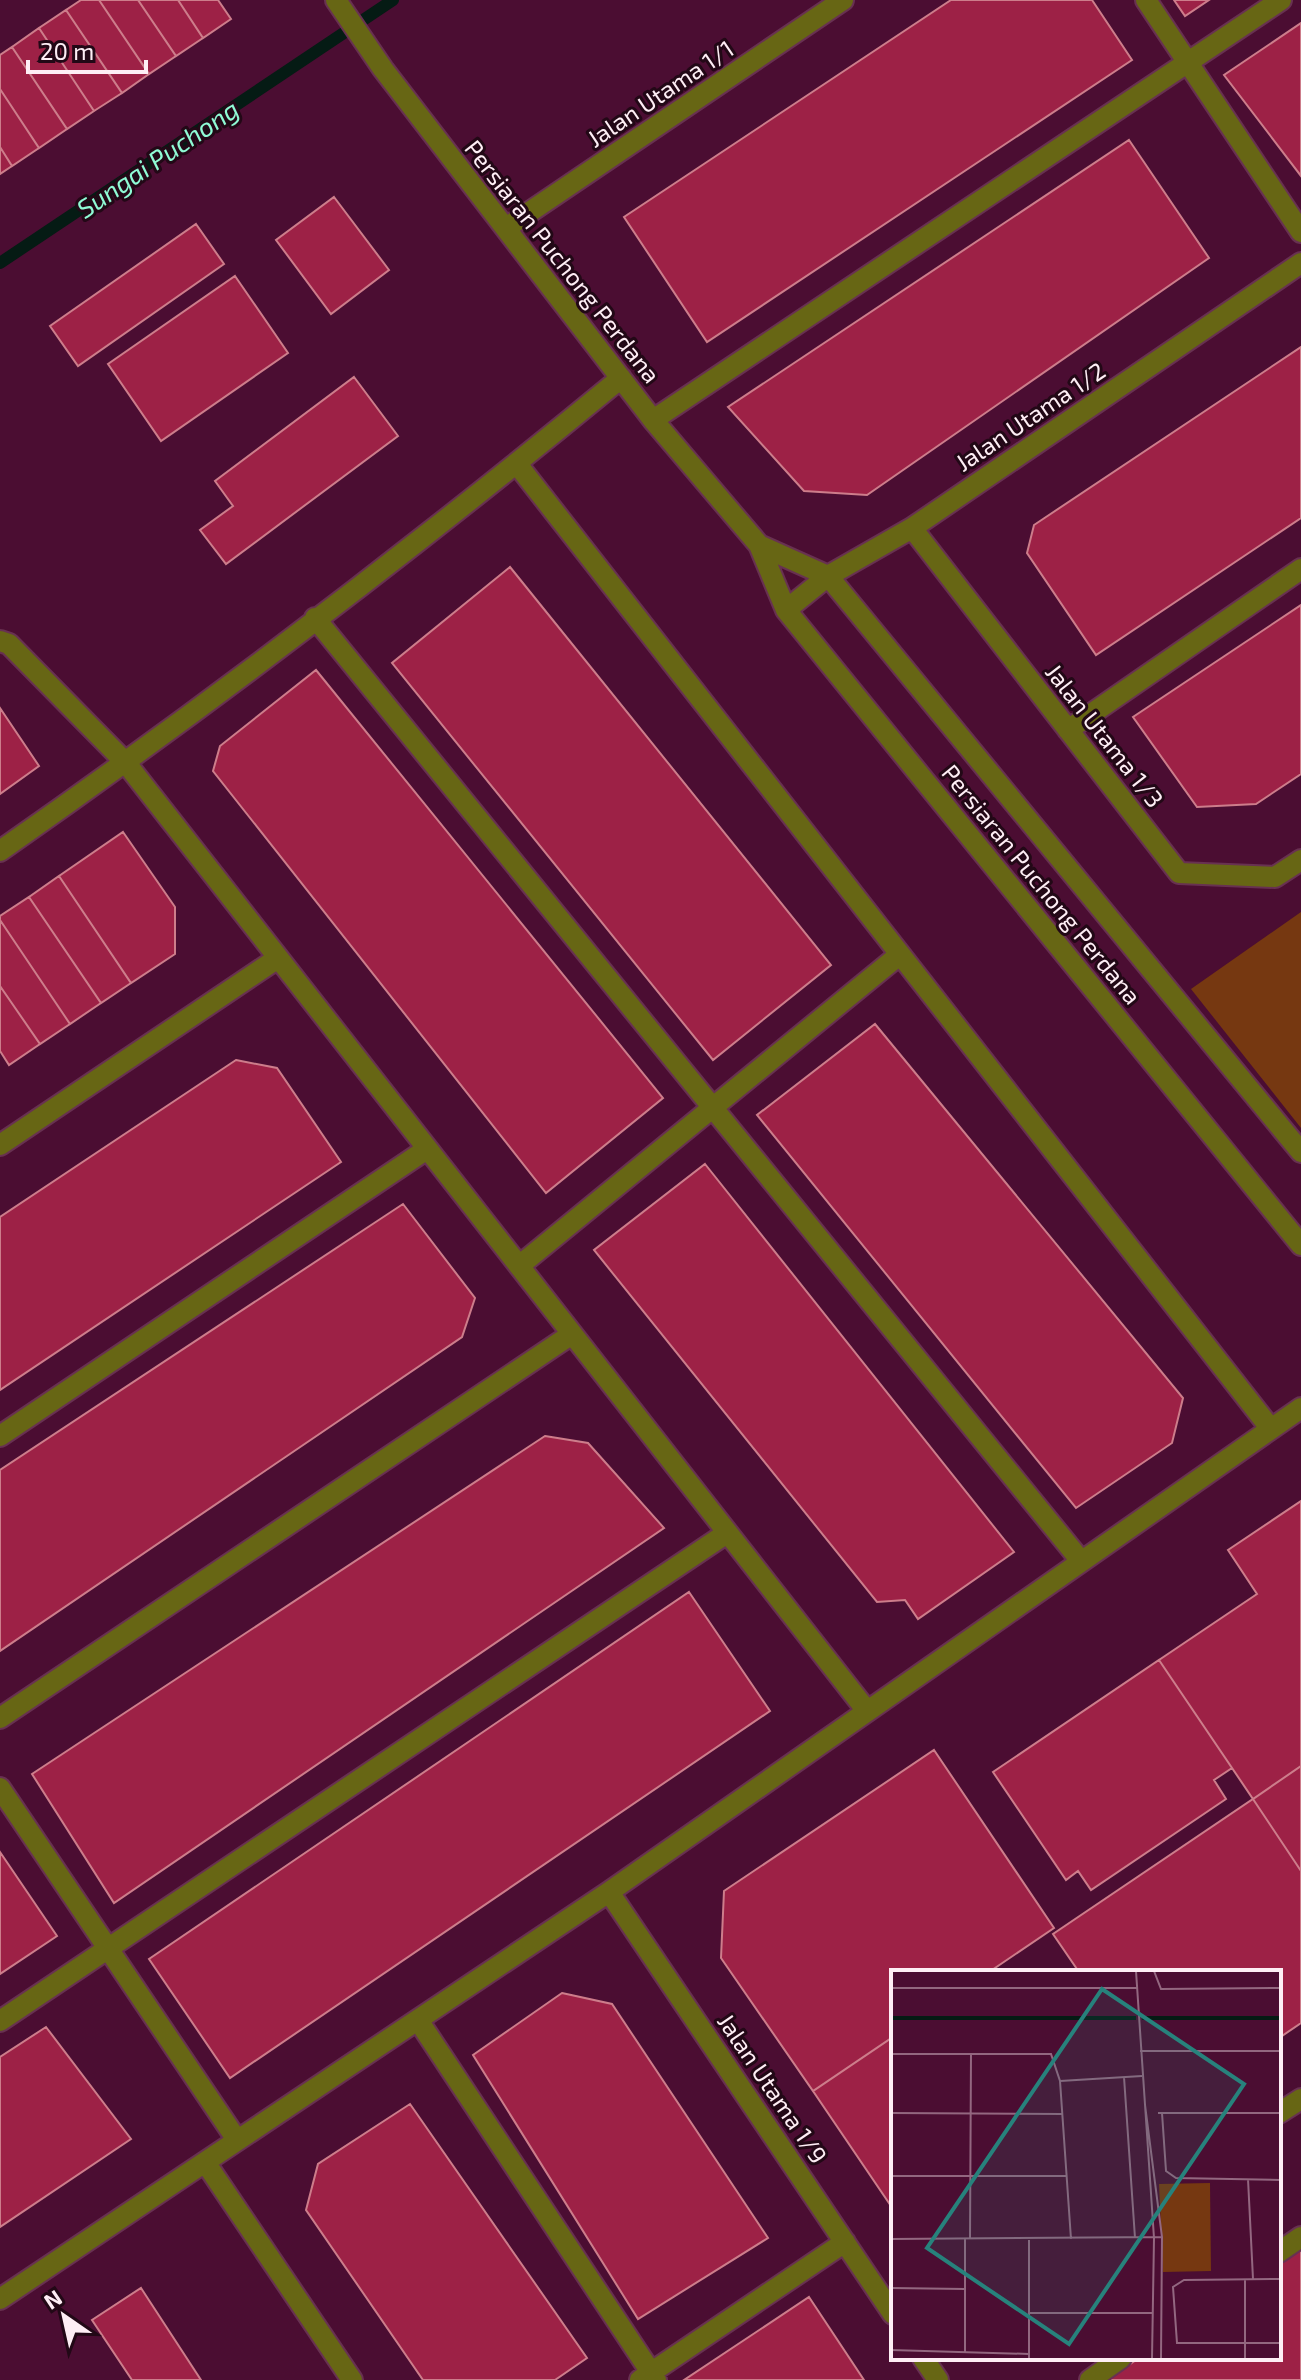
<svg xmlns="http://www.w3.org/2000/svg" width="1301" height="2380" font-family="'Exo 2',sans-serif">
<style>
.green{fill:#763811}
.lines{fill:none;stroke-linecap:round;stroke-linejoin:round}
.stream{stroke:#051b14;stroke-width:12}
.building{fill:#9d2146;stroke:#cd7d8b;stroke-width:2}
.minor-casing{stroke:#683151;stroke-width:24}
.minor{stroke:#676614;stroke-width:20}
.labels{text-anchor:middle;dominant-baseline:central;stroke-width:6;stroke-linejoin:round;paint-order:stroke}
.street-label{font-size:24px;fill:#feeef5;stroke:#220816}
.water-label{font-size:26px;font-style:italic;fill:#8ffbd5;stroke:#220816}
.inset-river{fill:none;stroke:#051b14;stroke-width:4}
.inset-road{fill:none;stroke:#936780;stroke-width:2}
.view{fill:#27827c;fill-opacity:0.15;stroke:#27827c;stroke-width:4}
.inset-edge{fill:none;stroke:#feeef5;stroke-width:4}
</style>
<rect width="100%" height="100%" fill="#4b0d32"/>
<path class="green" d="M 1301,912 L 1301,1128 L 1191,989 Z"/>
<g class="lines">
<path class="stream" d="M 0,263 L 393,0"/>
</g>
<path class="building" d="M 81,0 L 99,0 L 149,74 L 122,93 L 66,10 Z
M 99,0 L 138,0 L 176,56 L 149,74 Z
M 138,0 L 178,0 L 203,38 L 176,56 Z
M 178,0 L 218,0 L 231,19 L 203,38 Z
M 951,0 L 1092,0 L 1132,60 L 707,342 L 624,217 Z
M 1174,0 L 1209,0 L 1185,16 Z
M 66,10 L 122,93 L 94,111 L 39,28 Z
M 1301,23 L 1301,176 L 1224,75 Z
M 39,28 L 94,111 L 67,129 L 12,47 Z
M 12,47 L 67,129 L 39,148 L 0,89 L 0,55 Z
M 0,89 L 39,148 L 12,166 L 0,147 Z
M 1129,140 L 1209,258 L 867,495 L 804,491 L 728,407 Z
M 0,147 L 12,166 L 0,174 Z
M 334,197 L 389,270 L 331,314 L 276,240 Z
M 196,224 L 224,264 L 78,366 L 50,326 Z
M 235,276 L 288,353 L 161,441 L 108,364 Z
M 1301,347 L 1301,518 L 1096,655 L 1027,553 L 1034,525 Z
M 354,377 L 398,436 L 226,564 L 200,530 L 233,506 L 215,481 Z
M 510,567 L 831,965 L 713,1060 L 392,663 Z
M 1301,605 L 1301,774 L 1256,804 L 1197,807 L 1133,717 Z
M 316,670 L 663,1098 L 546,1193 L 213,771 L 220,746 Z
M 0,708 L 39,766 L 0,794 Z
M 123,832 L 175,907 L 175,954 L 131,983 L 59,876 Z
M 59,876 L 131,983 L 101,1003 L 29,897 Z
M 29,897 L 101,1003 L 70,1024 L 0,920 L 0,916 Z
M 0,920 L 70,1024 L 40,1044 L 0,986 Z
M 0,986 L 40,1044 L 9,1065 L 0,1051 Z
M 875,1024 L 1183,1398 L 1172,1443 L 1076,1508 L 757,1115 Z
M 236,1060 L 277,1068 L 341,1162 L 0,1390 L 0,1217 Z
M 705,1164 L 1014,1552 L 918,1619 L 905,1600 L 877,1602 L 594,1250 Z
M 403,1204 L 475,1298 L 462,1337 L 0,1651 L 0,1470 Z
M 545,1436 L 588,1443 L 664,1528 L 114,1903 L 32,1774 Z
M 1301,1501 L 1301,1766 L 1253,1799 L 1159,1660 L 1257,1594 L 1228,1550 Z
M 689,1592 L 770,1711 L 230,2078 L 149,1959 Z
M 1159,1660 L 1232,1768 L 1214,1780 L 1226,1799 L 1091,1890 L 1078,1871 L 1066,1880 L 993,1772 Z
M 934,1750 L 1054,1928 L 989,1972 L 893,1972 L 893,2037 L 813,2091 L 721,1958 L 724,1891 Z
M 1301,1766 L 1301,1871 L 1253,1799 Z
M 1253,1799 L 1301,1871 L 1301,2023 L 1279,2038 L 1279,1972 L 1079,1972 L 1053,1934 Z
M 0,1852 L 57,1936 L 0,1974 Z
M 562,1993 L 612,2004 L 768,2238 L 638,2319 L 473,2055 Z
M 46,2027 L 131,2139 L 0,2227 L 0,2057 Z
M 893,2037 L 893,2209 L 813,2091 Z
M 410,2104 L 587,2358 L 555,2380 L 423,2380 L 306,2210 L 318,2164 Z
M 1301,2247 L 1301,2380 L 1107,2380 L 1139,2358 L 1279,2358 L 1279,2262 Z
M 141,2288 L 201,2380 L 132,2380 L 92,2320 Z
M 809,2297 L 864,2380 L 684,2380 Z"/>
<g class="lines">
<g class="minor-casing">
<path id="minor" d="M 336,0 L 383,69 L 653,420 L 759,545 L 786,610 L 1301,1245
M 1146,0 L 1301,232
M 506,228 L 843,0
M 653,420 L 1281,0
M 517,464 L 1271,1429
M 912,528 L 1179,873 L 1275,877 L 1301,860
M 759,545 L 828,576 L 1301,1152
M 786,610 L 828,576 L 912,528 L 1301,263
M 315,618 L 1081,1561
M 0,641 L 9,644 L 126,763 L 867,1711
M 1068,730 L 1301,569
M 0,851 C 213,702 421,543 621,378
M 0,1145 L 278,958
M 519,1266 L 898,956
M 0,1436 L 427,1149
M 0,1718 L 572,1334
M 0,1788 L 237,2140
M 609,1892 L 893,2314
M 418,2020 L 656,2380
M 0,2021 L 727,1533
M 1279,2113 L 1301,2099
M 205,2162 L 352,2380
M 1279,2252 L 1301,2237
M 0,2299 L 609,1892 L 1301,1408
M 923,2358 L 938,2380
M 640,2380 L 845,2242
M 1090,2380 L 1121,2358"/>
</g>
<use href="#minor" class="minor"/>
</g>
<g class="labels">
<g class="street-label">
<text transform="translate(660 93) rotate(-34)">Jalan Utama 1/1</text>
<text transform="translate(563 261) rotate(52)">Persiaran Puchong Perdana</text>
<text transform="translate(1030 416) rotate(-34)">Jalan Utama 1/2</text>
<text transform="translate(1105 735) rotate(52)">Jalan Utama 1/3</text>
<text transform="translate(1042 884) rotate(51)">Persiaran Puchong Perdana</text>
<text transform="translate(773 2088) rotate(56)">Jalan Utama 1/9</text>
</g>
<g class="water-label">
<text transform="translate(157 158) rotate(-34)">Sungai Puchong</text>
</g>
</g>
<g transform="translate(891 1970)">
<rect width="390" height="390" fill="#4b0d32"/>
<path d="M 319,213 L 320,301 L 272,302 L 268,214 Z" fill="#763811"/>
<path class="inset-river" d="M 0,48 L 245,48M 251,48 L 390,48"/>
<path class="inset-road" d="M 245,1 L 263,268 L 261,389M 263,1 L 270,19 L 390,18M 0,18 L 246,18M 249,81 L 390,81M 0,84 L 160,84 L 169,111 L 180,269M 233,107 L 244,268M 169,111 L 251,106M 254,135 L 271,267 L 270,389M 0,143 L 171,144M 267,143 L 390,143M 271,143 L 275,201 L 285,208 L 390,210M 0,206 L 175,206M 357,209 L 362,309M 0,269 L 271,267M 74,269 L 74,382M 79,269 L 80,83M 390,309 L 293,310 L 282,317 L 286,373 L 390,373M 354,310 L 354,389M 0,318 L 74,319M 138,343 L 262,343M 0,380 L 138,384M 138,389 L 138,270"/>
<path class="view" d="M 211,19 L 353,114 L 178,374 L 36,278 Z"/>
<rect width="390" height="390" class="inset-edge"/>
</g>
<g transform="translate(64 2316) rotate(326)" stroke="#220816" stroke-width="6" paint-order="stroke">
<path d="M0-6L14 30L0 20L-14 30Z" fill="#feeef5"/>
<text y="-12" font-size="22" font-weight="bold" text-anchor="middle" fill="#feeef5">N</text>
</g>
<path d="M28 60v12h118v-12" fill="none" stroke="#feeef5" stroke-width="4"/>
<text x="40" y="60" font-size="24" fill="#feeef5" stroke="#220816" stroke-width="6" paint-order="stroke">20 m</text>
</svg>
